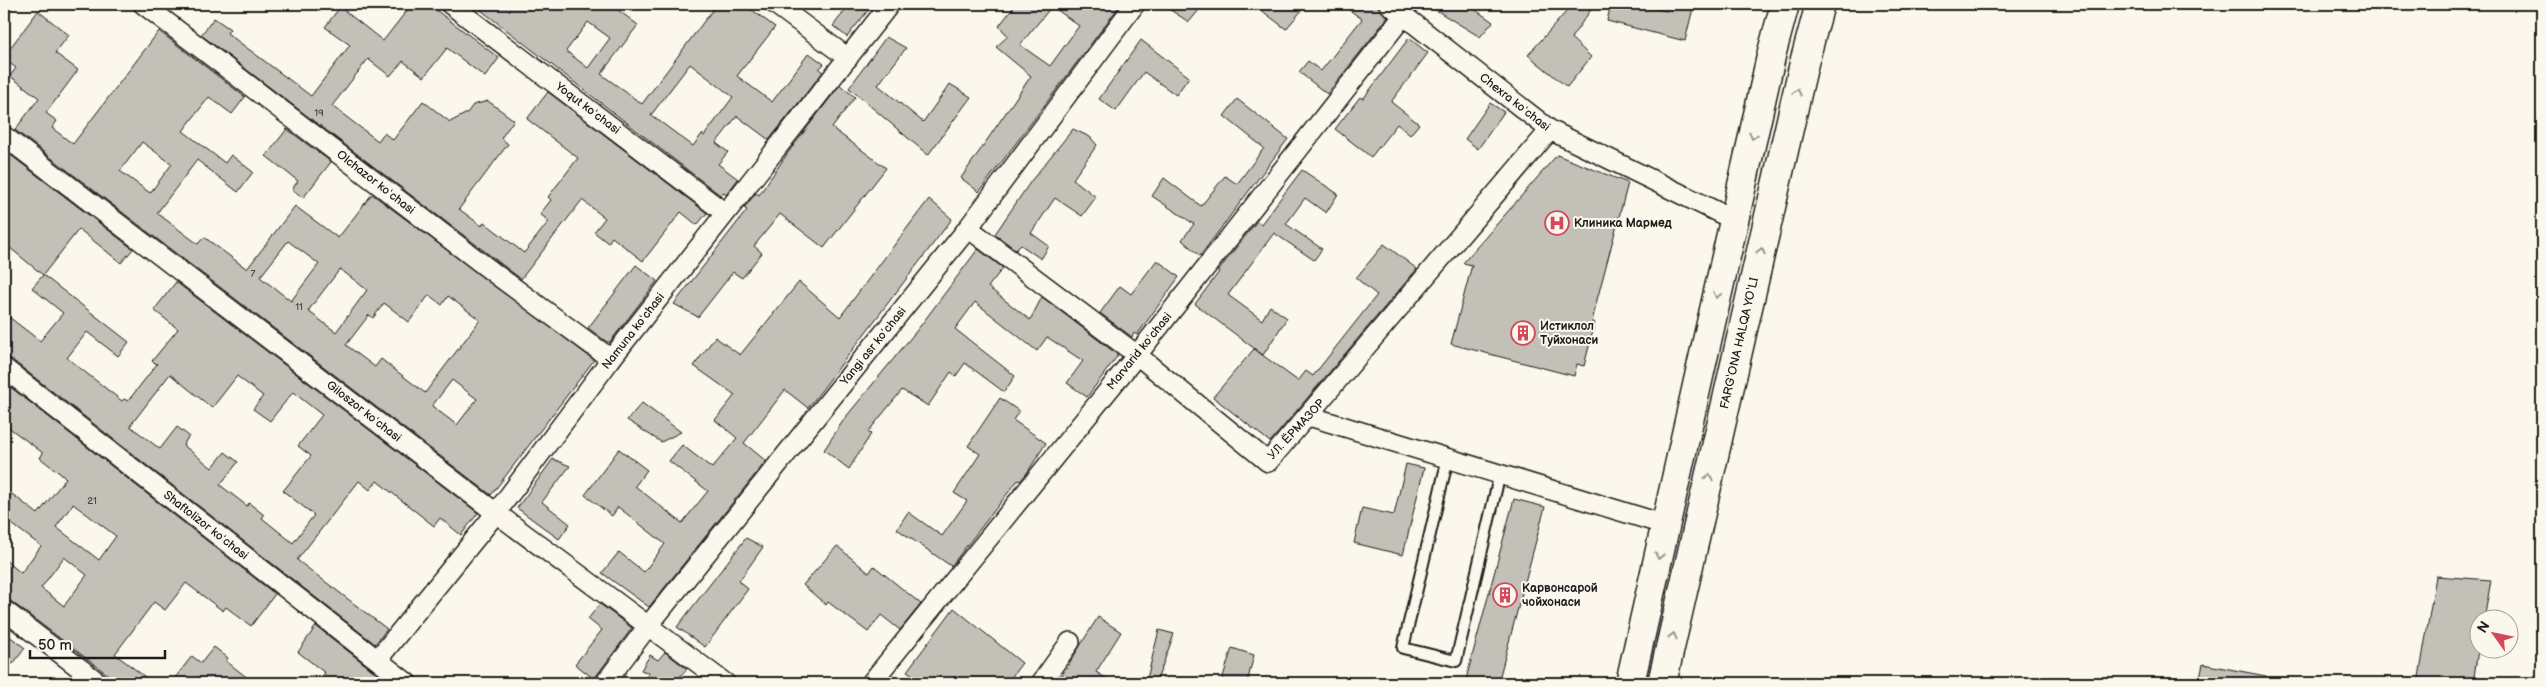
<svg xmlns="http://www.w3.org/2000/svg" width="2546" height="687" font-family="'Balsamiq Sans',sans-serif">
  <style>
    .building { fill: #c3c0b8; stroke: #1c1c1c; fill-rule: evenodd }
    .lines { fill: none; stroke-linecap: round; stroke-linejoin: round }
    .lane-casing { stroke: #1c1c1c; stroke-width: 14 }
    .street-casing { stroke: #1c1c1c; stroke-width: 22 }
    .highway-casing { stroke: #1c1c1c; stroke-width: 31 }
    .lane { stroke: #fbf7ec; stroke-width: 10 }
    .street { stroke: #fbf7ec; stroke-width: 19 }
    .highway { stroke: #fbf7ec; stroke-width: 28 }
    .oneway { stroke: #97948e }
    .labels { text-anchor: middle; stroke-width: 4; stroke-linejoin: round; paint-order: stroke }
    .number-label { font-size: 10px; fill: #464543 }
    .street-label { font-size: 12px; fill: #1c1c1c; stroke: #fbf7ec }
    .poi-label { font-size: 12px; font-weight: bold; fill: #1c1c1c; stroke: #fbf7ec; text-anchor: start }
  </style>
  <rect width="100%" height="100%" fill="#fbf7ec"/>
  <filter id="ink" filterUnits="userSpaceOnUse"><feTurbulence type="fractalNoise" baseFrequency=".02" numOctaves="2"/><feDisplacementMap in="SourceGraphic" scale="10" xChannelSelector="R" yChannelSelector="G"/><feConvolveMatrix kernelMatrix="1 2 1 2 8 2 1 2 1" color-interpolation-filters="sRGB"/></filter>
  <g filter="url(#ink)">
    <!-- building -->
    <g class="building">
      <polygon points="412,4 428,4 499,58 485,77 447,48 424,77 403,61 390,76 368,59 332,106 378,141 384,133 393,140 423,101 450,122 467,113 473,105 488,101 514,120 501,138 508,144 459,209 482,226 484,222 524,253 549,221 540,214 551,200 548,197 578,158 527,119 548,92 707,213 697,225 681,212 643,261 612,237 608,243 594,232 605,218 582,200 521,279 201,35 214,18 230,29 227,33 311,96 350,45 325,27 340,7 383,41"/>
      <path d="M 473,4 L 610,4 L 638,25 L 601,74 L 642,104 L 717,4 L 744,4 L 775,27 L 737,76 L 772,102 L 809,53 L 824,64 L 819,69 L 823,72 L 769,140 L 737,116 L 716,143 L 728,152 L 718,164 L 738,179 L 726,195 L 723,192 L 720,195 ZM 588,22 L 610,38 L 588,68 L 566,51 ZM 690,64 L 733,97 L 704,136 L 702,134 L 693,146 L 651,115 Z"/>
      <polygon points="850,4 873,4 847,37 833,26"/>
      <path d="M 1016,4 L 1121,4 L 979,192 L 961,178 L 1031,76 L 996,47 L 1008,36 L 999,26 ZM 1052,6 L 1079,26 L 1050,66 L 1020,45 Z"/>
      <polygon points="1161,4 1204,4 1189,22"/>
      <polygon points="1253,4 1292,4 1302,10 1286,29"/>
      <polygon points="1341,4 1375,4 1388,17 1327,94 1299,72 1308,61 1321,71 1362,19"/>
      <polygon points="1426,4 1467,4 1493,22 1480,37"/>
      <polygon points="1573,4 1595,4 1571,38 1591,57 1567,87 1528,55"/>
      <polygon points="1611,4 1636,4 1667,11 1669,4 1694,4 1685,41 1607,21"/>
      <path d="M 38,11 L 69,35 L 55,53 L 78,70 L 46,113 L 57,121 L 52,128 L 73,144 L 159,31 L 245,97 L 232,114 L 209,97 L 183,131 L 225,163 L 231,155 L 253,172 L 238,192 L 197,160 L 157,213 L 198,244 L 204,237 L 247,269 L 295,206 L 338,238 L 372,194 L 594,360 L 491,495 L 15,130 L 39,98 L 10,76 L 16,68 L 4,59 L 4,56 ZM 142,142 L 172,164 L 150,193 L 120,171 ZM 288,241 L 319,264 L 291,301 L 260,277 ZM 340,269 L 367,290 L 336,332 L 308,311 ZM 429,295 L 442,305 L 448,296 L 480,320 L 425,393 L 381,359 L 375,367 L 346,345 L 369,315 L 373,318 L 384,303 L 409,322 ZM 452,380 L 477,399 L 457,425 L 432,406 Z"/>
      <polygon points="886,37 906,48 878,85 923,122 950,84 971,97 928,155 849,88"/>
      <polygon points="1409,38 1428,53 1391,102 1419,124 1410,135 1397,124 1371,157 1335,129 1360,97 1363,99"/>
      <polygon points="1141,40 1189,77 1176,95 1144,72 1116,111 1099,99"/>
      <polygon points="840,85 855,97 832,128 886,168 824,248 780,214 754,246 762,253 742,278 733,272 698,317 674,304 747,210 744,208 756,193 759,195 787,154"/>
      <polygon points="1237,99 1288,139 1200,256 1182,240 1194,224 1152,196 1164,178 1201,206 1225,176 1237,184 1264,148 1224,116"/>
      <polygon points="1490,103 1504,112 1478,149 1465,139"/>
      <polygon points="287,129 331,162 303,198 292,189 298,181 266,156"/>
      <polygon points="1073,129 1090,137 1097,145 1073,179 1096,197 1082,216 1055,198 1031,233 1049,246 1041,259 1021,245 1016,250 995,234 1031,181"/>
      <polygon points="4,150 133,249 121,263 79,229 43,275 4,243"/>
      <polygon points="1557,155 1628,183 1597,300 1592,322 1595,323 1584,366 1577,364 1574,376 1451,344 1472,265 1463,263"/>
      <polygon points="1302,170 1338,194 1326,213 1305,198 1286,224 1322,249 1314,260 1274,233 1228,295 1262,320 1270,306 1287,318 1263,355 1195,304 1219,272 1218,271 1257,221 1261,224"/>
      <polygon points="929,199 952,219 808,408 785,390 744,443 766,461 649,607 602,573 619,552 644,572 665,544 618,507 612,516 585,495 619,449 647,470 635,486 682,523 708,491 669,461 682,445 712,468 737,438 715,420 735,395 694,366 715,337 740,355 799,282 840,317"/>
      <polygon points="1384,244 1417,269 1270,442 1213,397 1254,349 1298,381 1306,371 1313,376 1377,295 1356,278"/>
      <polygon points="978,249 1003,268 988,287 1030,320 1042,297 1118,355 1087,397 1067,383 1083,361 1047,337 1037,351 975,302 955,329 1015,376 1004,392 965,363 956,376 951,372 928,406 902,390 868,432 871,434 849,469 824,450 845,418 918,329"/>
      <polygon points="1157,260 1179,277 1137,335 1134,333 1132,337 1100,313 1120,286 1131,294"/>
      <polygon points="636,265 657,281 610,342 607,342 588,328"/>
      <path d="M 43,275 L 129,342 L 118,356 L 87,332 L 67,358 L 122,401 L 124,399 L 128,401 L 157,364 L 152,361 L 178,329 L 154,310 L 176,282 L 478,513 L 461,535 L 440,518 L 434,526 L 377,481 L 370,490 L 359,481 L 297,560 L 387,629 L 375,644 L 11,359 L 4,357 L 4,324 L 9,317 L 40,341 L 63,313 L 32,288 ZM 170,374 L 212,408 L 237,376 L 263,396 L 253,409 L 270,421 L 293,392 L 322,415 L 298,446 L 311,456 L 283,491 L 314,515 L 293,543 L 262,518 L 264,515 L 249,503 L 247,506 L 220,485 L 238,462 L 225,452 L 212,468 L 183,445 L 189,436 L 177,427 L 160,449 L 130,426 Z"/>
      <path d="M 4,382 L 275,594 L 251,626 L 226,607 L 223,611 L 186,583 L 165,610 L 154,602 L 115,654 L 153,683 L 119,683 L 4,596 L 4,559 L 21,573 L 41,546 L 4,518 L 4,505 L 12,494 L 38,514 L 66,478 L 40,458 L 43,453 L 4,424 ZM 73,504 L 116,536 L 99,560 L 56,527 ZM 64,557 L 87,575 L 64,606 L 41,588 Z"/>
      <polygon points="1000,398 1019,411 1013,420 1046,443 1027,473 1020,481 1018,480 951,566 897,529 908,512 942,536 967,501 954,493 980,454 968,446"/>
      <polygon points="642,403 681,432 661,442 627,420"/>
      <polygon points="553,459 570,466 542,502 570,524 559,539 517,508"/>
      <polygon points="1406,464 1424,468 1403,555 1354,543 1362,508 1394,515"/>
      <polygon points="1514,499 1545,507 1498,683 1465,683"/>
      <polygon points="746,538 763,547 739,581 748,589 705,647 677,627"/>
      <polygon points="837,546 869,573 874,566 921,604 900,630 881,615 868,632 828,602 826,605 803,585"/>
      <polygon points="2436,576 2491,580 2484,620 2478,620 2478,650 2473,683 2418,683"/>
      <polygon points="600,604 632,628 594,679 575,664 602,630 588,619"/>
      <polygon points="954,608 1022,663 1007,683 925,683 907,671"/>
      <polygon points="1098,617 1121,632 1096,672 1114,683 1057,683"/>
      <polygon points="316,626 381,677 376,683 318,683 325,673 298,652"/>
      <polygon points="1159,630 1174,634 1156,683 1146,683"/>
      <polygon points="4,632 25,648 13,664 4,657"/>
      <polygon points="214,647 228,658 226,661 254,683 171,683 192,656 201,663"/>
      <polygon points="1232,648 1254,655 1247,683 1221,683"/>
      <polygon points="665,652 687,669 674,683 668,680 665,683 641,683 649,673 641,670 650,655 658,660"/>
      <polygon points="2203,664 2266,676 2266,683 2199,683"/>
    </g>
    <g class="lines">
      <!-- lane casing -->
      <g class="lane-casing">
        <polyline id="lane" points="1448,458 1403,648 1456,661 1500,473"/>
      </g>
      <!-- street casing -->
      <g class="street-casing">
        <g id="street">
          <polyline points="143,4 498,276 611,359"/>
          <polyline points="450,4 725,213"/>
          <polyline points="775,4 848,58"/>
          <polyline points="1389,4 1550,130 1734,220"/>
          <polyline points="4,136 496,513 725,683"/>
          <polyline points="968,228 1137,355 1268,462 1550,130"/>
          <polyline points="4,368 407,683"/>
          <polyline points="1309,416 1666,525"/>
          <polyline points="4,610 99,683"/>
          <polyline points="378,659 496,513 611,359 890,4"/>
          <polyline points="605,683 648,626 968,228 1135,4"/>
          <polyline points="871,683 1137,355 1404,15"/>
          <polyline points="1041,683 1070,642"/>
        </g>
      </g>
      <!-- highway casing -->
      <g class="highway-casing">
        <g id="highway">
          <polyline points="1630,683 1772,52 1785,4"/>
          <polyline points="1662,683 1804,63 1820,4"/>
        </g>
      </g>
      <!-- lane -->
      <use href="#lane" class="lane"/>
      <!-- street -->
      <use href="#street" class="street"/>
      <!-- highway -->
      <use href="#highway" class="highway"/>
    </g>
    <!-- one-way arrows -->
    <defs><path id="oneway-chevron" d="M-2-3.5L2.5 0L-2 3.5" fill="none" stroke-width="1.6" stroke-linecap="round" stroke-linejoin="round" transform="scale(1.25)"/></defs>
    <g class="oneway">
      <use href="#oneway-chevron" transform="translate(1797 92) rotate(-77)"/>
      <use href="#oneway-chevron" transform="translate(1753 136) rotate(103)"/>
      <use href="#oneway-chevron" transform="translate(1761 251) rotate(-77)"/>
      <use href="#oneway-chevron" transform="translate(1717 295) rotate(103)"/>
      <use href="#oneway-chevron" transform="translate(1709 477) rotate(-77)"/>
      <use href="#oneway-chevron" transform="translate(1659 556) rotate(103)"/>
      <use href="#oneway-chevron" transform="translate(1673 636) rotate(-77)"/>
    </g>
  </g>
  <!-- icons -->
  <defs>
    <g id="hospital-ring" transform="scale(1.25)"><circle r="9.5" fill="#fbf7ec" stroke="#d1495b" stroke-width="1.5"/><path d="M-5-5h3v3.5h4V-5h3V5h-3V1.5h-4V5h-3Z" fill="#d1495b"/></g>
    <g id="building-ring" transform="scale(1.25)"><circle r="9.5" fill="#fbf7ec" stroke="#d1495b" stroke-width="1.5"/><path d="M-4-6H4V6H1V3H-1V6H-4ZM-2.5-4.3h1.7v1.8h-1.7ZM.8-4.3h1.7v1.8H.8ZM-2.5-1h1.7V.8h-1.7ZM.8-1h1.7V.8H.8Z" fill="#d1495b"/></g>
  </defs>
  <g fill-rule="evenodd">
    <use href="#hospital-ring" x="1557" y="223"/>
    <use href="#building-ring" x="1523" y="333"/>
    <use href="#building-ring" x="1505" y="595"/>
  </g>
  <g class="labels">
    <!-- number labels -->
    <g class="number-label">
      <text x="319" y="116">19</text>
      <text x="253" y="277">7</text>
      <text x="299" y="310">11</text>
      <text x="92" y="504">21</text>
    </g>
    <!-- street labels -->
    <g class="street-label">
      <text transform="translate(1515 102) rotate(38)" y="4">Chexra koʻchasi</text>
      <text transform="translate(588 108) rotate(37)" y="4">Yoqut koʻchasi</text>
      <text transform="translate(376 182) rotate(38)" y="4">Olchazor koʻchasi</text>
      <text transform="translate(633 331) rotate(-52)" y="4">Namuna koʻchasi</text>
      <text transform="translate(1739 343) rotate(-77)" y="4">FARG‘ONA HALQA YO‘LI</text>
      <text transform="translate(873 346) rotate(-51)" y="4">Yangi asr koʻchasi</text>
      <text transform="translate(1139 351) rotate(-51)" y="4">Marvarid koʻchasi</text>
      <text transform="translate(364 411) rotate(38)" y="4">Giloszor koʻchasi</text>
      <text transform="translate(1296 429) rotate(-47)" y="4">УЛ. ЁРМАЗОР</text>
      <text transform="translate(206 525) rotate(38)" y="4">Shaftolizor koʻchasi</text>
    </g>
    <!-- poi labels -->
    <g class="poi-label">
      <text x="1574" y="227">Клиника Мармед</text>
      <text x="1540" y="330">Истиклол<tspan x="1540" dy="14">Туйхонаси</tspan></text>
      <text x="1522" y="592">Карвонсарой<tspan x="1522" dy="14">чойхонаси</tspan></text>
    </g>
  </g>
  <!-- margin -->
  <rect width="2546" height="687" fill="none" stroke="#fbf7ec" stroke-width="20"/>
  <rect x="10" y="10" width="2526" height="667" fill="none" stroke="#1c1c1c" stroke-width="2" filter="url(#ink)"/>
  <!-- north arrow -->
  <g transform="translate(2494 634) rotate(303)"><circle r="24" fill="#fbf7ec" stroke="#a29f99"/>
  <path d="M0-4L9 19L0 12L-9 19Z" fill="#d1495b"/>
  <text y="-8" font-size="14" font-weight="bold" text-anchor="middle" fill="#1c1c1c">N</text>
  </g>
  <!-- scale -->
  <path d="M30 650v8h135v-8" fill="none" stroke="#1c1c1c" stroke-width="2.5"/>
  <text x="38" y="650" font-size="15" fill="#1c1c1c" stroke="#fbf7ec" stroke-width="4" paint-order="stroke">50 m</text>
</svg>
